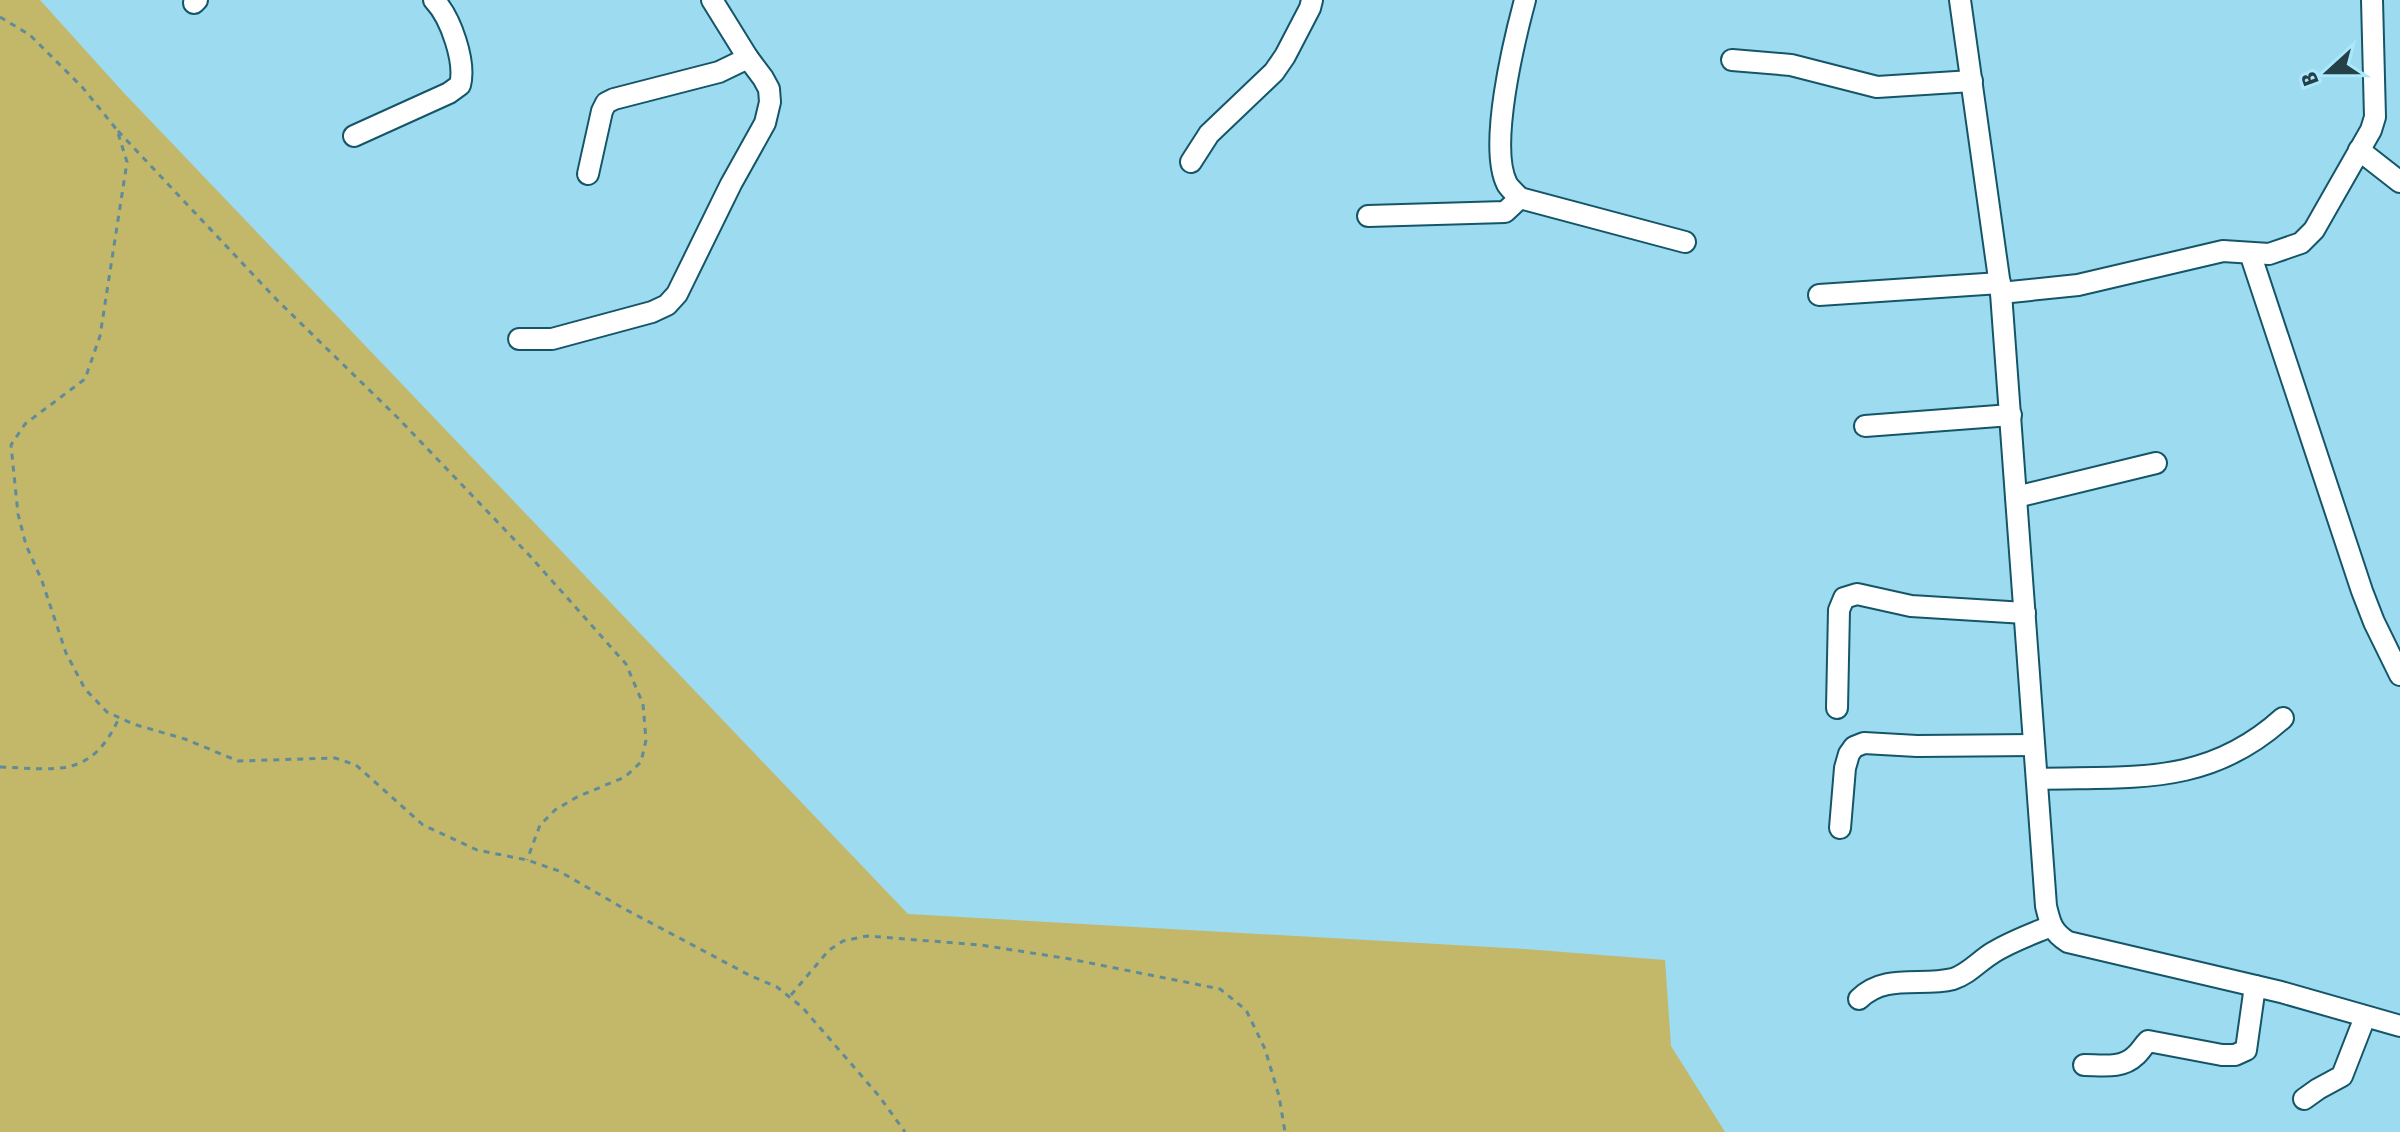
<svg xmlns="http://www.w3.org/2000/svg" width="2400" height="1132" font-family="'Fira Sans Condensed',sans-serif">
  <style>
    .green { fill: #c3b76a }
    .lines { fill: none; stroke-linecap: round; stroke-linejoin: round }
    .minor-casing { stroke: #145568; stroke-width: 24 }
    .path { stroke: #608b99; stroke-width: 3; stroke-dasharray: 6 6; stroke-linecap: butt }
    .minor { stroke: #fff; stroke-width: 20 }
  </style>
  <rect width="100%" height="100%" fill="#9ddbf0"/>
  <!-- green -->
  <polygon class="green" points="0,0 40,0 123,92 908,914 1525,949 1665,960 1671,1046 1725,1132 0,1132"/>
  <g class="lines">
    <!-- minor casing -->
    <g class="minor-casing">
      <g id="minor">
        <path d="M 1525,0 C 1514,41 1488,147 1507,184 C 1510,189 1516,194 1520,198 L 1685,242"/>
        <path d="M 1960,0 L 2001,293 L 2046,906 C 2050,923 2052,932 2068,942 L 2281,992 L 2400,1026"/>
        <polyline points="194,3 197,0"/>
        <polyline points="1732,60 1791,65 1877,87 1972,81"/>
        <path d="M 354,136 L 449,93 L 460,85 C 466,62 451,18 434,0"/>
        <polyline points="2359,150 2400,182"/>
        <polyline points="1191,162 1209,134 1274,72 1285,56 1310,8 1312,0"/>
        <polyline points="588,174 602,111 606,103 614,99 719,72 748,58"/>
        <polyline points="1368,216 1505,212 1520,198"/>
        <polyline points="2250,253 2362,591 2374,622 2400,675"/>
        <polyline points="2001,293 2078,285 2223,251 2269,254 2301,243 2314,230 2371,130 2375,117 2372,0"/>
        <polyline points="1819,295 2000,283"/>
        <polyline points="519,339 552,339 652,312 667,305 677,294 731,184 765,123 770,102 769,89 763,78 748,58 712,0"/>
        <polyline points="1865,426 2011,415"/>
        <polyline points="2016,497 2156,463"/>
        <polyline points="1837,708 1839,610 1844,598 1857,594 1911,606 2025,613"/>
        <path d="M 2037,779 C 2132,776 2207,787 2283,718"/>
        <polyline points="1840,828 1845,768 1849,754 1854,747 1864,743 1917,746 2034,745"/>
        <path d="M 1859,999 C 1885,973 1921,987 1953,979 C 1969,974 1980,960 1994,952 C 2012,941 2032,934 2051,926"/>
        <path d="M 2084,1065 C 2101,1065 2122,1069 2135,1056 C 2140,1052 2143,1046 2148,1041 L 2222,1055 L 2235,1055 L 2246,1050 L 2255,986"/>
        <polyline points="2304,1099 2318,1089 2342,1076 2365,1017"/>
      </g>
    </g>
    <!-- path -->
    <g class="path">
      <polyline points="0,17 30,35 83,88 117,130 127,162 100,336 85,379 25,424 11,445 18,514 26,545 42,581 66,653 85,689 107,712 133,724 185,739 238,761 335,758 356,765 423,825 477,850 527,860 559,871 621,907 749,975 777,987 802,1007 879,1096 905,1132"/>
      <polyline points="118,131 277,300 398,418 530,556 626,664 643,704 646,740 641,762 625,777 577,797 555,810 540,825 527,860"/>
      <path d="M 0,767 C 58,769 91,779 119,718"/>
      <polyline points="791,995 829,950 843,941 867,936 981,945 1070,959 1220,989 1246,1010 1265,1049 1279,1096 1285,1132"/>
    </g>
    <!-- minor -->
    <use href="#minor" class="minor"/>
  </g>
  <!-- north arrow -->
  <g transform="translate(2328 72) rotate(249)" stroke="#aae8fe" stroke-width="6" paint-order="stroke">
  <path d="M0-6L14 30L0 20L-14 30Z" fill="#264048"/>
  <text y="-12" font-size="22" font-weight="bold" text-anchor="middle" fill="#264048">B</text>
  </g>
</svg>
